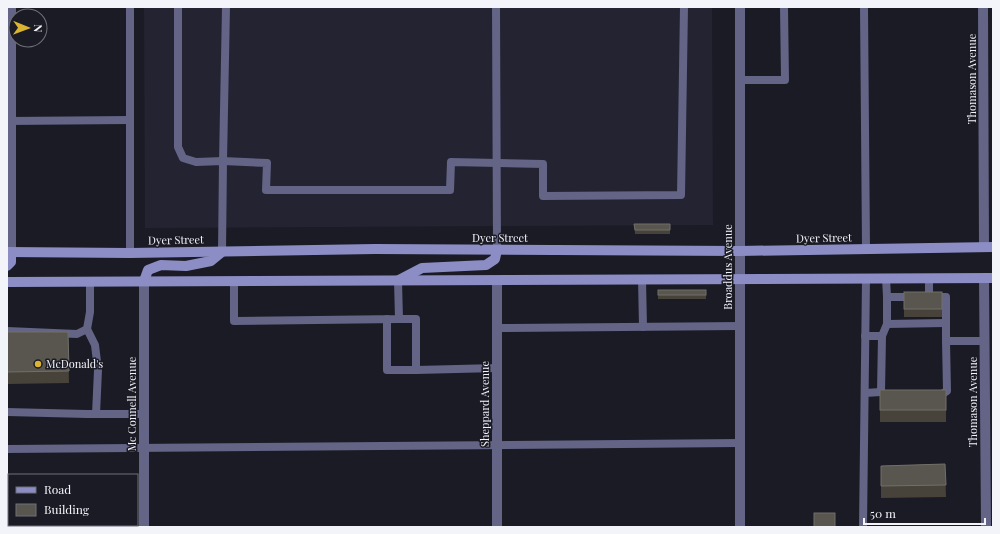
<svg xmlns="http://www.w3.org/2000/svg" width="1000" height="534" font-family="'Playfair Display',serif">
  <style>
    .built { fill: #232332 }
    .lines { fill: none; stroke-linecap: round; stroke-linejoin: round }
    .lane { stroke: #636486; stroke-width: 8 }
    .street { stroke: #636486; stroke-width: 10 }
    .secondary { stroke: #8c8dc4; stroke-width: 10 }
    .wall { fill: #47433a }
    .building { fill: #59564f; stroke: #726f6a }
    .poi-dot { fill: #dab333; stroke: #1a1b24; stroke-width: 1.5 }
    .labels { text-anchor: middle; stroke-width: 3; stroke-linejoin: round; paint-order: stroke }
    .street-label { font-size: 11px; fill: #f3f3fa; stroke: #1a1b24 }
    .poi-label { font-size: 11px; fill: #f3f3fa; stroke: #1a1b24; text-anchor: start }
  </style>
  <rect width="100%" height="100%" fill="#1a1b24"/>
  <!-- built -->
  <polygon class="built" points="144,7 712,7 713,225 145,228"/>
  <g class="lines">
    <!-- lane -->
    <g class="lane">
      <polyline points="178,7 178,147 183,158 196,162 223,161 222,252"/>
      <polyline points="226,7 223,161 267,163 266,190 450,190 451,162 543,164 543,196 681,195 684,7"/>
      <polyline points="496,7 497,250"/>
      <polyline points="864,7 866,249"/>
      <polyline points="740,80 785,80 784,7"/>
      <polyline points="7,121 130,120"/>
      <polyline points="130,253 130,7"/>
      <polyline points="886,278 887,297 915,297"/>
      <polyline points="929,278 929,297"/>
      <polyline points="642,279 643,327"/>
      <polyline points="234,281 234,321 399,319 398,281"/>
      <polyline points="887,297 887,324 945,323"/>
      <polyline points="932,297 946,297 946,341 985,341"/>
      <polyline points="387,319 387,370 416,370"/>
      <polyline points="399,319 416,319 416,370 497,368"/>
      <polyline points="497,328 740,326"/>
      <polyline points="87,329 95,345 98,370 96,414"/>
      <polyline points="7,331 77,334 87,329 90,312 90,281"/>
      <polyline points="865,336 882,336 887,324"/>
      <polyline points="865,393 881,392 882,336"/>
      <polyline points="937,394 942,394 947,391 946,341"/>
      <polyline points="7,412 87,414 145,414"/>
      <polyline points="7,449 740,443"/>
      <polyline points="863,527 866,278"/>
    </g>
    <!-- street -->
    <g class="street">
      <polyline points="740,7 740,527"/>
      <polyline points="983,7 984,247"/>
      <polyline points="11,252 11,7"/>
      <polyline points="984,278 986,527"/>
      <polyline points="144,281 144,527"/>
      <polyline points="497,281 497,527"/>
    </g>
    <!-- secondary -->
    <g class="secondary">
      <polyline points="7,252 130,253 375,249 740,251 993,247"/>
      <polyline points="7,266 11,262 11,252"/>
      <polyline points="399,280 422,268 486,265 495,259 497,250"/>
      <polyline points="144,281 148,270 161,265 186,266 211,261 222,252"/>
      <polyline points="7,282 993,278"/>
    </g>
  </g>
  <!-- wall -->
  <g class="wall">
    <polygon points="634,224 670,224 670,234 635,234"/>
    <rect x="658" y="290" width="48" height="9"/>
    <rect x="904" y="292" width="38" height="25"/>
    <polygon points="7,332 68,332 69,383 7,384"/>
    <rect x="880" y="390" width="66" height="32"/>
    <polygon points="945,464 946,497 881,498 881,466"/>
  </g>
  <!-- building -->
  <g class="building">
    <polygon points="634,224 670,224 670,230 635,230"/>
    <rect x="658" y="290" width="48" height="5"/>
    <rect x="904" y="292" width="38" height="17"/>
    <polygon points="7,332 68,332 69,371 7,372"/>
    <rect x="880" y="390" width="66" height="20"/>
    <polygon points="945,464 946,485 881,486 881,466"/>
    <rect x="814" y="513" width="21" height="14"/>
  </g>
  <!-- markers -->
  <circle class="poi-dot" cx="38" cy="364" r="4"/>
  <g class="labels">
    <!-- street labels -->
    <g class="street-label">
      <text transform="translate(972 79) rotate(-90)" y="4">Thomason Avenue</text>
      <text x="500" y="242">Dyer Street</text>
      <text transform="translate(824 238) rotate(-1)" y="4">Dyer Street</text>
      <text transform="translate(176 240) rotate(-1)" y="4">Dyer Street</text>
      <text transform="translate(728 267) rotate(-90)" y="4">Broaddus Avenue</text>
      <text transform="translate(973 402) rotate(-90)" y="4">Thomason Avenue</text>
      <text transform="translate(132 404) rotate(-90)" y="4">Mc Connell Avenue</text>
      <text transform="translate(485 404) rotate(-90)" y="4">Sheppard Avenue</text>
    </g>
    <!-- poi labels -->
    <g class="poi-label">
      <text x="46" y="368">McDonald's</text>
    </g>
  </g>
  <!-- border -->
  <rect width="1000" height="534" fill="none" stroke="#f3f3fa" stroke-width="16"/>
  <!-- legend -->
  <rect x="8" y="474" width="130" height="52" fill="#1a1b24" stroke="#71717a"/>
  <rect x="16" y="487" width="20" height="6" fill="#8c8dc4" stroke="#71717a"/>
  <text x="44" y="494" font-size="12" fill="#f3f3fa">Road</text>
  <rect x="16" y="504" width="20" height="12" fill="#59564f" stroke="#71717a"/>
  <text x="44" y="514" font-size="12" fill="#f3f3fa">Building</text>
  <!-- north arrow -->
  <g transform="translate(28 28) rotate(91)"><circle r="19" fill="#1a1b24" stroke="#71717a"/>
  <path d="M0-3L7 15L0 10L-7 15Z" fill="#dab333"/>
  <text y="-6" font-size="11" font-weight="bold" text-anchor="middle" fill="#f3f3fa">N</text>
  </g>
  <!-- scale -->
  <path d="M864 518v6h121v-6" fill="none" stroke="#f3f3fa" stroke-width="2"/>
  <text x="870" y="518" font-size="12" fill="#f3f3fa" stroke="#1a1b24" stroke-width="3" paint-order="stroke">50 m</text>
</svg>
